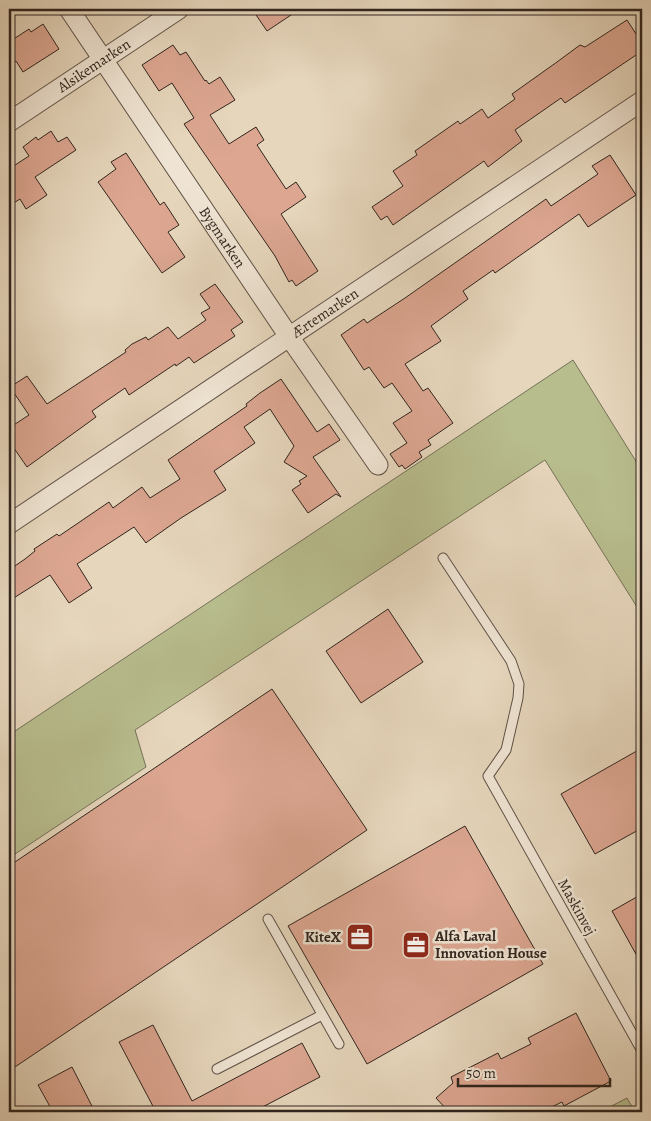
<svg xmlns="http://www.w3.org/2000/svg" width="651" height="1121" font-family="Alegreya,serif">
  <style>
    .green { fill: #b8bd8e; stroke: #747156 }
    .building { fill: #dca691; stroke: #30251e }
    .lines { fill: none; stroke-linecap: round; stroke-linejoin: round }
    .lane-casing { stroke: #5e5146; stroke-width: 11 }
    .street-casing { stroke: #5e5146; stroke-width: 21 }
    .lane { stroke: #efe4d3; stroke-width: 9 }
    .street { stroke: #efe4d3; stroke-width: 19 }
    .labels { text-anchor: middle; stroke-width: 5; stroke-linejoin: round; paint-order: stroke }
    .street-label { font-size: 15px; fill: #30251e; stroke: #efe4d3 }
    .poi-label { font-size: 15px; font-weight: bold; fill: #30251e; stroke: #efe4d3; text-anchor: start }
  </style>
  <rect width="100%" height="100%" fill="#e6d6bc"/>
  <filter id="stains"><feTurbulence type="fractalNoise" baseFrequency=".004" numOctaves="4"/><feColorMatrix values="0 0 0 0 .2 0 0 0 0 .09 0 0 0 0 .02 0 0 0 .5 -.17"/></filter>
  <radialGradient id="worn" r=".72"><stop offset=".6" stop-color="#630" stop-opacity="0"/><stop offset="1" stop-color="#630" stop-opacity=".3"/></radialGradient>
  <!-- green -->
  <g class="green">
    <polygon points="573,360 642,471 642,615 545,460 135,730 146,767 9,858 9,735"/>
    <polygon points="627,1098 635,1112 600,1112"/>
  </g>
  <!-- building -->
  <g class="building">
    <polygon points="252,9 300,9 267,31"/>
    <polygon points="627,20 642,43 642,51 565,103 561,98 515,130 522,141 488,167 484,161 393,225 387,216 381,220 372,207 403,186 393,171 417,155 415,151 458,121 460,124 482,109 488,118 515,99 512,94 557,62 580,45 585,47"/>
    <polygon points="43,24 59,49 23,72 16,61 9,66 9,42 29,29 31,32"/>
    <polygon points="173,45 180,55 186,52 205,81 206,80 209,84 220,77 235,100 210,115 229,144 256,127 264,140 257,145 286,189 296,182 306,197 281,214 318,271 296,286 292,280 289,282 275,256 184,124 194,118 172,83 159,91 142,65"/>
    <polygon points="51,131 58,142 67,137 76,150 35,177 47,195 26,209 20,199 9,206 9,169 29,156 23,147 36,137 38,140"/>
    <polygon points="126,153 160,205 164,202 179,225 168,232 185,257 162,273 98,182 116,169 111,162"/>
    <polygon points="610,155 636,195 588,227 579,214 495,273 493,270 463,291 468,299 431,326 441,341 405,364 423,391 428,388 453,423 428,440 431,445 419,452 422,457 405,469 402,465 399,467 390,454 407,443 393,423 412,411 392,383 384,388 369,367 364,370 341,335 364,319 367,323 405,298 546,199 551,206 598,174 592,166"/>
    <polygon points="215,284 243,322 231,330 235,336 194,363 189,357 176,366 175,364 129,395 125,388 92,411 96,417 27,467 9,441 9,428 29,415 10,387 27,376 47,404 126,352 125,350 132,344 146,337 148,340 168,327 178,339 206,320 201,313 210,308 200,294"/>
    <polygon points="281,379 317,432 329,424 340,440 313,457 341,497 336,494 308,513 292,490 301,484 299,481 307,476 284,462 294,446 270,409 244,427 255,443 214,471 226,490 181,518 147,542 146,543 134,527 77,564 92,588 69,603 50,575 9,601 9,570 25,559 35,551 34,549 57,534 59,536 109,502 113,508 142,487 150,498 180,479 168,460 247,406 246,404 260,393"/>
    <polygon points="388,609 423,662 361,703 326,651"/>
    <polygon points="272,689 367,830 9,1071 9,866"/>
    <polygon points="642,748 642,828 595,854 561,794"/>
    <polygon points="465,826 543,964 367,1064 288,926"/>
    <polygon points="642,894 642,965 612,911"/>
    <polygon points="576,1013 611,1081 564,1106 562,1102 541,1112 449,1112 436,1098 453,1083 451,1077 498,1053 501,1059 531,1044 528,1038"/>
    <polygon points="153,1025 192,1101 302,1043 320,1077 253,1112 156,1112 119,1042"/>
    <polygon points="72,1067 95,1112 53,1112 38,1085"/>
  </g>
  <g class="lines">
    <!-- lane casing -->
    <g class="lane-casing">
      <g id="lane">
        <polyline points="443,558 511,661 519,684 518,698 506,750 488,776 642,1051"/>
        <polyline points="268,919 339,1044"/>
        <polyline points="217,1069 322,1015"/>
      </g>
    </g>
    <!-- street casing -->
    <g class="street-casing">
      <g id="street">
        <path id="s1" d="M 69,9 L 290,338 L 378,465"/>
        <path id="s2" d="M 9,122 L 179,9"/>
        <path id="s3" d="M 9,524 L 642,101"/>
      </g>
    </g>
    <!-- lane -->
    <use href="#lane" class="lane"/>
    <!-- street -->
    <use href="#street" class="street"/>
  </g>
  <!-- icons -->
  <defs>
    <g id="office-square" transform="scale(1.4375)"><rect x="-9" y="-9" width="18" height="18" rx="4" fill="#8f2418" stroke="#efe4d3"/><path d="M-6-3h4V-5.5h4V-3h4V5H-6ZM-1-4.5V-3h2v-1.5ZM-6 0V1H6V0Z" fill="#fff"/></g>
  </defs>
  <g fill-rule="evenodd">
    <use href="#office-square" x="360" y="937"/>
    <use href="#office-square" x="416" y="945"/>
  </g>
  <g class="labels">
    <!-- street labels -->
    <g class="street-label">
      <text dy="5" stroke="none"><textPath href="#s2" startOffset="102">Alsikemarken</textPath></text>
      <text dy="5" stroke="none"><textPath href="#s1" startOffset="275">Bygmarken</textPath></text>
      <text dy="5" stroke="none"><textPath href="#s3" startOffset="380">Ærtemarken</textPath></text>
      <text transform="translate(577 907) rotate(61)" y="5">Maskinvej</text>
    </g>
    <!-- poi labels -->
    <g class="poi-label">
      <text x="435" y="941">Alfa Laval<tspan x="435" dy="17">Innovation House</tspan></text>
      <text x="341" y="942" text-anchor="end">KiteX</text>
    </g>
  </g>
  <!-- margin -->
  <rect width="651" height="1121" fill="none" stroke="#e6d6bc" stroke-width="30"/>
  <rect x="10" y="10" width="631" height="1101" fill="none" stroke="#30251e" stroke-width="2.5"/>
  <rect x="15" y="15" width="621" height="1091" fill="none" stroke="#30251e"/>
  <!-- scale -->
  <path d="M458 1078v8h152v-8" fill="none" stroke="#30251e" stroke-width="2.5"/>
  <text x="466" y="1078" font-size="15" fill="#30251e" stroke="#efe4d3" stroke-width="4" paint-order="stroke">50 m</text>
  <rect width="100%" height="100%" filter="url(#stains)"/>
  <rect width="100%" height="100%" fill="url(#worn)"/>
</svg>
